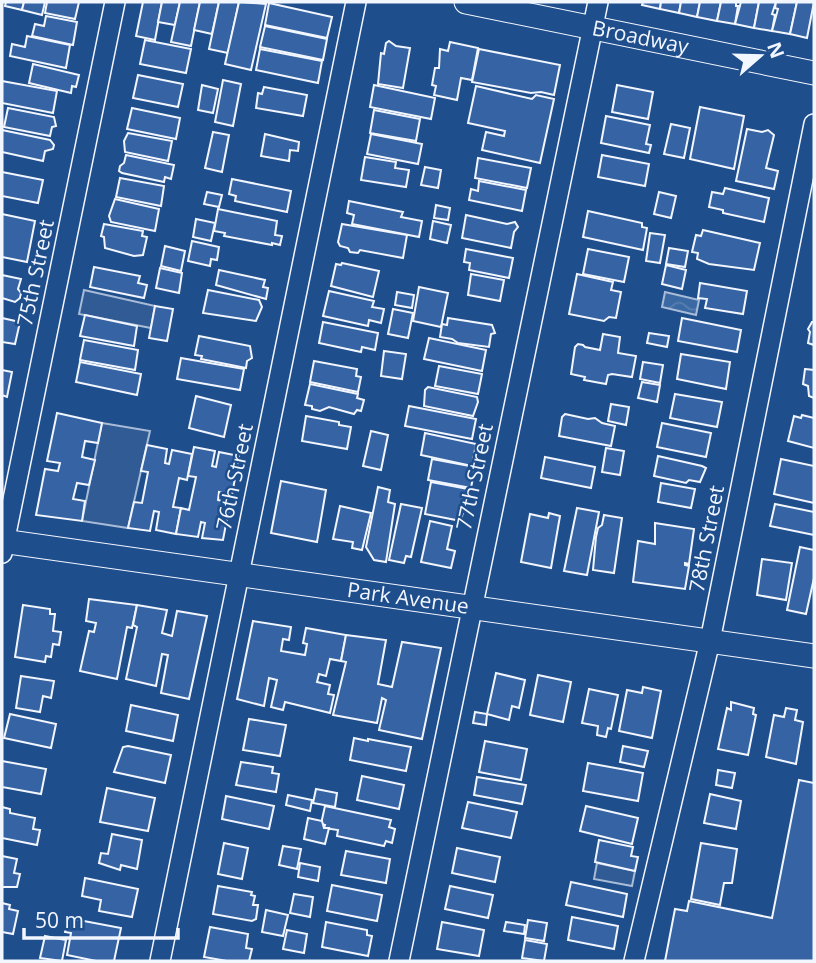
<svg xmlns="http://www.w3.org/2000/svg" width="816" height="963" font-family="'Open Sans',sans-serif">
  <style>
    .parking { fill: #305b95; stroke: #a8bbd7; stroke-width: 2 }
    .water { fill: url(#water-waves); stroke: #a8bbd7; stroke-width: 2 }
    .building { fill: #3563a3; stroke: #f2f6ff; stroke-width: 2 }
    .lines { fill: none; stroke-linecap: round; stroke-linejoin: round }
    .minor-casing { stroke: #f2f6ff; stroke-width: 22 }
    .tertiary-casing { stroke: #f2f6ff; stroke-width: 25 }
    .minor { stroke: #1f4e8c; stroke-width: 19 }
    .tertiary { stroke: #1f4e8c; stroke-width: 23 }
    .labels { text-anchor: middle; stroke-width: 5; stroke-linejoin: round; paint-order: stroke }
    .street-label { font-size: 21px; fill: #f2f6ff; stroke: #1f4e8c }
  </style>
  <defs>
    <pattern id="water-waves" width="16" height="10" patternUnits="userSpaceOnUse" patternTransform="scale(1.75)"><rect width="16" height="10" fill="#3b69a3"/><path d="M0 5q4-4 8 0t8 0" fill="none" stroke="#587fb1"/></pattern>
  </defs>
  <rect width="100%" height="100%" fill="#1f4e8c"/>
  <!-- parking -->
  <g class="parking">
    <polygon points="84,290 155,306 151,328 79,314"/>
    <polygon points="102,423 150,431 128,528 82,521"/>
    <polygon points="597,863 635,871 632,886 594,879"/>
  </g>
  <!-- water -->
  <polygon class="water" points="665,292 699,300 696,315 662,307"/>
  <!-- building -->
  <g class="building">
    <polygon points="6,2 24,2 22,10 5,6"/>
    <polygon points="24,2 45,2 42,15 22,10"/>
    <polygon points="47,2 79,2 75,19 45,13"/>
    <polygon points="143,2 162,2 155,40 136,36"/>
    <polygon points="162,2 180,2 175,25 158,22"/>
    <polygon points="180,2 200,2 191,46 171,42"/>
    <polygon points="200,2 219,2 212,34 194,30"/>
    <polygon points="219,2 239,2 228,53 209,49"/>
    <polygon points="239,2 266,4 251,70 225,64"/>
    <polygon points="643,2 661,2 660,9 642,5"/>
    <polygon points="661,2 681,2 679,13 660,9"/>
    <polygon points="681,2 700,2 697,17 679,13"/>
    <polygon points="700,2 721,2 717,21 697,17"/>
    <polygon points="721,2 736,2 736,6 738,6 735,24 717,21"/>
    <polygon points="741,2 759,2 754,28 735,24"/>
    <polygon points="759,2 776,2 772,14 775,15 772,31 754,28"/>
    <polygon points="776,2 797,2 790,34 772,31 778,9 775,8"/>
    <polygon points="797,2 814,2 807,38 790,34"/>
    <polygon points="269,3 332,17 327,38 265,25"/>
    <polygon points="46,16 77,22 73,45 32,36 35,24 44,26"/>
    <polygon points="265,26 327,39 323,60 260,47"/>
    <polygon points="27,36 70,45 66,68 10,56 12,44 25,47"/>
    <polygon points="145,40 191,49 186,73 140,64"/>
    <polygon points="389,41 396,46 410,48 403,88 378,84 381,53 384,54 386,43"/>
    <polygon points="450,42 478,48 472,80 461,78 457,100 434,95 436,86 432,85 435,68 439,68 440,49 448,51"/>
    <polygon points="260,49 322,61 318,83 256,70"/>
    <polygon points="479,49 560,65 554,95 541,92 531,93 472,82"/>
    <polygon points="33,64 79,75 76,87 72,86 71,93 29,83"/>
    <polygon points="138,75 183,84 178,107 133,98"/>
    <polygon points="223,80 241,84 233,126 215,122"/>
    <polygon points="2,81 57,91 53,113 2,103"/>
    <polygon points="202,85 218,89 213,113 198,110"/>
    <polygon points="374,85 435,98 431,119 370,107"/>
    <polygon points="617,85 653,92 648,119 612,112"/>
    <polygon points="476,86 532,99 536,95 554,99 540,163 482,150 486,132 504,136 505,131 468,123"/>
    <polygon points="264,87 307,95 303,116 256,108 258,93 262,94"/>
    <polygon points="700,107 744,116 734,169 690,159"/>
    <polygon points="8,108 54,117 56,126 52,127 50,136 4,127"/>
    <polygon points="132,108 180,118 176,139 127,129"/>
    <polygon points="374,110 420,119 416,141 370,133"/>
    <polygon points="606,116 650,125 646,144 651,145 649,153 601,143"/>
    <polygon points="671,124 690,128 684,158 664,154"/>
    <polygon points="747,129 762,132 768,130 774,135 766,168 778,171 774,189 736,181"/>
    <polygon points="2,130 50,140 54,145 53,149 45,151 43,161 2,152"/>
    <polygon points="213,132 229,135 222,172 205,168"/>
    <polygon points="128,133 172,141 168,161 125,152 124,141"/>
    <polygon points="265,134 299,142 298,151 290,150 289,161 261,156"/>
    <polygon points="371,134 422,144 418,164 367,154"/>
    <polygon points="126,155 174,165 171,179 165,177 164,182 122,173 119,171 120,166 124,163"/>
    <polygon points="602,155 649,164 645,186 598,177"/>
    <polygon points="365,157 396,162 395,168 409,170 406,187 361,180"/>
    <polygon points="478,158 531,168 527,188 475,178"/>
    <polygon points="425,167 441,170 438,188 421,185"/>
    <polygon points="2,172 43,180 38,203 2,196"/>
    <polygon points="120,178 164,186 161,206 116,197"/>
    <polygon points="232,179 291,191 287,212 235,201 236,196 229,194"/>
    <polygon points="479,181 526,190 522,211 469,200 471,189 478,191"/>
    <polygon points="725,188 769,198 764,222 723,213 723,210 709,207 712,192 723,194"/>
    <polygon points="207,192 222,195 219,207 204,204"/>
    <polygon points="659,192 676,196 671,218 654,214"/>
    <polygon points="115,199 159,209 155,231 111,222 109,216"/>
    <polygon points="349,201 403,212 401,217 422,221 419,237 352,224 354,215 347,213"/>
    <polygon points="436,205 450,208 448,220 434,218"/>
    <polygon points="218,209 277,221 275,235 282,236 280,245 272,243 272,245 224,236 225,233 214,231"/>
    <polygon points="588,211 642,223 642,227 647,228 643,250 583,237"/>
    <polygon points="2,214 35,221 27,262 2,257"/>
    <polygon points="466,215 507,224 515,222 518,227 514,232 511,248 462,238"/>
    <polygon points="196,219 215,223 211,241 193,237"/>
    <polygon points="433,221 451,225 447,243 430,239"/>
    <polygon points="104,224 143,231 142,236 147,237 143,255 134,256 105,248 104,237 101,236"/>
    <polygon points="342,224 407,235 403,258 360,250 358,253 350,252 348,248 340,246 338,242"/>
    <polygon points="703,230 760,243 754,270 709,264 697,259 698,253 692,252 696,235 701,236"/>
    <polygon points="650,233 665,235 660,263 646,261"/>
    <polygon points="192,241 219,247 217,260 211,259 210,266 188,261"/>
    <polygon points="165,246 185,251 181,271 161,266"/>
    <polygon points="669,248 688,251 685,267 666,264"/>
    <polygon points="466,249 513,258 509,278 469,270 470,263 464,262"/>
    <polygon points="588,249 629,257 624,282 583,274"/>
    <polygon points="342,263 379,271 373,297 331,286 336,264 341,265"/>
    <polygon points="666,265 686,270 682,289 662,284"/>
    <polygon points="94,267 140,276 138,283 147,285 144,298 90,287"/>
    <polygon points="160,268 182,273 179,293 156,288"/>
    <polygon points="219,270 265,280 263,287 268,288 266,299 216,285"/>
    <polygon points="471,274 504,280 500,301 468,295"/>
    <polygon points="577,274 613,282 611,290 621,292 616,318 609,317 604,321 569,314"/>
    <polygon points="2,275 21,279 18,289 21,293 20,298 15,302 2,298"/>
    <polygon points="700,283 747,291 743,314 705,308 707,299 698,298"/>
    <polygon points="419,287 448,293 441,327 413,321"/>
    <polygon points="208,290 259,300 262,307 256,321 203,313"/>
    <polygon points="329,291 374,301 372,307 384,309 381,323 369,320 368,326 323,316"/>
    <polygon points="397,292 414,295 412,308 395,305"/>
    <polygon points="155,306 173,309 167,341 149,338"/>
    <polygon points="393,309 413,313 408,338 388,334"/>
    <polygon points="85,315 137,326 134,346 80,336"/>
    <polygon points="2,318 20,322 15,344 2,342"/>
    <polygon points="448,318 492,325 495,333 491,334 489,347 458,343 452,339 440,337 442,324 447,325"/>
    <polygon points="682,318 741,330 737,352 678,341"/>
    <polygon points="323,322 378,333 375,350 362,347 361,352 319,343"/>
    <polygon points="812,322 814,322 814,345 808,343 810,332 808,329"/>
    <polygon points="649,333 669,336 667,347 647,343"/>
    <polygon points="603,334 620,337 618,353 636,356 632,377 612,374 608,375 606,384 584,380 585,377 571,374 575,347 578,344 583,345 585,347 600,350"/>
    <polygon points="199,336 250,346 252,358 247,361 246,368 201,359 202,356 195,355"/>
    <polygon points="429,338 486,350 482,371 424,359"/>
    <polygon points="84,340 138,350 135,370 80,360"/>
    <polygon points="384,351 406,354 402,379 381,376"/>
    <polygon points="681,354 730,362 726,389 677,379"/>
    <polygon points="181,358 244,369 240,390 177,379"/>
    <polygon points="314,361 357,369 356,376 361,377 358,392 310,382"/>
    <polygon points="80,362 141,374 137,395 76,382"/>
    <polygon points="643,362 663,365 660,383 640,379"/>
    <polygon points="439,366 482,374 478,394 435,386"/>
    <polygon points="805,369 814,370 814,398 809,396 808,386 803,384"/>
    <polygon points="2,370 12,372 7,397 2,395"/>
    <polygon points="642,382 660,385 657,402 638,398"/>
    <polygon points="310,384 358,394 357,398 364,400 361,411 357,410 354,414 329,407 320,411 312,409 312,406 305,405"/>
    <polygon points="428,387 477,397 478,402 473,416 424,406 425,390"/>
    <polygon points="675,394 722,402 717,427 670,418"/>
    <polygon points="196,396 231,405 224,437 189,428"/>
    <polygon points="611,404 629,407 626,425 608,421"/>
    <polygon points="409,406 476,419 472,439 405,426"/>
    <polygon points="57,413 102,423 98,443 85,441 82,457 95,460 89,485 77,483 73,499 85,501 82,521 36,515 45,469 58,471 60,463 47,461"/>
    <polygon points="565,414 588,419 595,418 602,423 615,426 611,446 559,436 562,417"/>
    <polygon points="802,415 814,418 814,448 788,441 794,416 801,418"/>
    <polygon points="306,416 339,422 339,425 351,427 347,449 302,441"/>
    <polygon points="662,423 711,433 706,457 657,447"/>
    <polygon points="371,431 388,435 381,470 363,466"/>
    <polygon points="425,433 476,444 472,466 421,455"/>
    <polygon points="147,445 167,449 165,463 169,464 172,450 192,454 187,480 179,478 173,507 181,508 176,534 156,530 159,512 154,511 150,531 128,528 134,502 142,503 148,472 141,471"/>
    <polygon points="194,447 215,451 212,466 216,467 219,452 239,456 232,495 219,492 218,500 230,503 223,540 202,538 205,523 201,522 198,537 176,534 181,508 189,510 196,477 188,476"/>
    <polygon points="606,448 624,451 620,475 602,472"/>
    <polygon points="658,456 702,466 706,468 700,482 689,480 686,483 654,476"/>
    <polygon points="545,457 595,467 591,488 541,478"/>
    <polygon points="432,459 475,467 471,488 428,480"/>
    <polygon points="781,459 814,466 814,503 774,494"/>
    <polygon points="281,481 326,490 317,542 271,533"/>
    <polygon points="431,482 468,489 461,521 425,514"/>
    <polygon points="661,483 695,489 691,508 658,502"/>
    <polygon points="378,487 390,490 388,502 395,504 386,562 374,560 366,547"/>
    <polygon points="401,504 422,508 411,557 406,556 404,563 389,560"/>
    <polygon points="775,504 814,512 814,535 770,526"/>
    <polygon points="340,506 371,513 362,550 352,548 353,542 333,539"/>
    <polygon points="577,508 599,512 587,575 564,571"/>
    <polygon points="549,513 560,516 551,568 521,562 530,514 548,518"/>
    <polygon points="604,515 622,518 614,573 593,570 596,537 598,528 602,525"/>
    <polygon points="430,521 452,526 447,549 455,551 451,568 421,562"/>
    <polygon points="655,523 694,529 689,564 685,563 685,565 689,566 685,589 633,582 638,541 655,544"/>
    <polygon points="800,547 814,550 814,578 806,614 787,610"/>
    <polygon points="762,559 792,563 786,600 757,595"/>
    <polygon points="89,599 137,605 132,628 127,627 117,679 80,671 89,631 94,632 96,623 86,621"/>
    <polygon points="23,605 50,609 50,614 55,614 53,631 61,632 59,645 53,644 51,657 46,656 45,662 15,657"/>
    <polygon points="137,605 167,610 162,633 172,636 177,611 207,616 189,699 161,693 168,655 162,654 156,686 126,679 137,627 133,625"/>
    <polygon points="253,621 291,627 289,640 283,639 281,651 305,655 307,644 303,643 306,628 346,635 341,661 330,659 326,676 319,674 317,682 330,685 328,694 334,695 330,713 285,702 283,710 271,707 277,680 269,678 264,706 237,699"/>
    <polygon points="346,635 386,640 378,684 392,687 402,642 441,648 422,739 379,730 386,700 382,698 377,723 333,715 346,662 341,661"/>
    <polygon points="496,673 525,680 519,708 512,706 509,720 487,714"/>
    <polygon points="538,675 571,682 563,722 530,715"/>
    <polygon points="21,676 54,681 51,698 43,696 40,712 16,708"/>
    <polygon points="643,687 661,691 652,738 619,731 627,690 642,693"/>
    <polygon points="589,689 618,695 611,729 608,728 606,737 597,735 598,726 582,723"/>
    <polygon points="731,702 754,708 753,714 756,715 748,755 718,749 727,708 731,710"/>
    <polygon points="131,705 178,715 173,741 126,731"/>
    <polygon points="786,708 797,710 795,720 803,722 796,764 766,757 774,715 784,717"/>
    <polygon points="475,712 487,714 486,725 473,723"/>
    <polygon points="10,714 56,724 51,748 4,738"/>
    <polygon points="249,719 286,725 280,756 243,750"/>
    <polygon points="354,738 368,741 368,739 411,747 406,771 350,760"/>
    <polygon points="485,741 527,749 521,780 479,772"/>
    <polygon points="128,746 171,755 165,783 114,772 123,747"/>
    <polygon points="623,746 648,751 644,767 620,762"/>
    <polygon points="2,761 46,769 41,794 2,787"/>
    <polygon points="241,762 273,767 272,773 279,774 276,792 236,785"/>
    <polygon points="588,763 643,773 638,801 583,791"/>
    <polygon points="718,770 735,773 732,788 716,785"/>
    <polygon points="362,776 404,785 399,809 357,800"/>
    <polygon points="477,777 526,785 522,804 474,795"/>
    <polygon points="799,780 814,783 814,961 665,961 675,909 687,911 689,901 772,918"/>
    <polygon points="107,788 155,798 148,831 100,822"/>
    <polygon points="316,789 337,793 335,807 313,803"/>
    <polygon points="710,794 741,801 736,829 704,823"/>
    <polygon points="288,795 312,800 310,811 286,805"/>
    <polygon points="226,796 274,806 269,829 222,819"/>
    <polygon points="468,802 517,812 511,838 462,828"/>
    <polygon points="325,806 391,820 389,827 395,829 392,843 386,841 384,846 337,836 338,830 324,828 325,825 321,824"/>
    <polygon points="586,806 638,818 632,844 580,831"/>
    <polygon points="2,807 10,809 10,813 35,818 33,829 40,830 37,845 2,838"/>
    <polygon points="308,818 322,821 324,828 329,828 325,844 304,839"/>
    <polygon points="112,834 142,840 137,869 121,865 120,870 99,863 101,853 108,854"/>
    <polygon points="599,840 633,847 631,856 638,857 635,871 595,862"/>
    <polygon points="224,843 248,848 242,879 218,874"/>
    <polygon points="701,843 737,849 732,883 724,883 720,905 691,899"/>
    <polygon points="283,846 301,849 297,869 279,865"/>
    <polygon points="457,848 500,857 495,882 452,873"/>
    <polygon points="346,851 390,859 386,883 341,875"/>
    <polygon points="2,856 17,859 14,873 20,874 17,887 2,887"/>
    <polygon points="300,863 320,867 318,881 298,877"/>
    <polygon points="85,878 138,889 132,917 99,911 101,900 82,896"/>
    <polygon points="571,882 627,894 623,917 566,905"/>
    <polygon points="332,885 382,895 377,921 327,911"/>
    <polygon points="218,886 252,892 251,895 255,896 253,905 258,905 256,919 252,921 213,914"/>
    <polygon points="450,886 493,895 488,918 445,909"/>
    <polygon points="294,894 313,897 310,917 290,913"/>
    <polygon points="2,903 10,905 9,909 18,911 13,934 2,932"/>
    <polygon points="266,910 288,915 283,936 262,932"/>
    <polygon points="572,917 618,926 614,949 568,940"/>
    <polygon points="68,918 121,928 114,961 96,961 67,955 71,933 65,932"/>
    <polygon points="528,920 547,923 544,941 525,938"/>
    <polygon points="326,922 367,930 367,935 372,936 368,956 322,947"/>
    <polygon points="442,922 484,930 479,956 437,949"/>
    <polygon points="506,922 525,925 524,934 504,931"/>
    <polygon points="210,927 248,934 246,948 252,949 249,961 227,961 204,957"/>
    <polygon points="287,930 307,934 304,953 283,949"/>
    <polygon points="45,936 66,940 62,961 40,958"/>
    <polygon points="525,940 547,944 544,961 522,958"/>
  </g>
  <g class="lines">
    <!-- minor casing -->
    <g class="minor-casing">
      <g id="minor">
        <polyline points="2,553 115,2"/>
        <polyline points="160,961 356,2"/>
        <polyline points="399,961 598,2"/>
        <polyline points="634,961 710,641 814,124"/>
      </g>
    </g>
    <!-- tertiary casing -->
    <g class="tertiary-casing">
      <g id="tertiary">
        <path id="s1" d="M 466,2 L 814,73"/>
        <path id="s2" d="M 2,541 L 814,656"/>
      </g>
    </g>
    <!-- minor -->
    <use href="#minor" class="minor"/>
    <!-- tertiary -->
    <use href="#tertiary" class="tertiary"/>
  </g>
  <g class="labels">
    <!-- street labels -->
    <g class="street-label">
      <text dy="7" stroke="none"><textPath href="#s1" startOffset="178">Broadway</textPath></text>
      <text transform="translate(36 273) rotate(-78)" y="7">75th Street</text>
      <text transform="translate(235 477) rotate(-78)" y="7">76th Street</text>
      <text transform="translate(475 477) rotate(-78)" y="7">77th Street</text>
      <text transform="translate(707 539) rotate(-79)" y="7">78th Street</text>
      <text dy="7" stroke="none"><textPath href="#s2" startOffset="410">Park Avenue</textPath></text>
    </g>
  </g>
  <!-- border -->
  <rect width="816" height="963" fill="none" stroke="#f2f6ff" stroke-width="7"/>
  <!-- north arrow -->
  <g transform="translate(760 56) rotate(70)" stroke="#1f4e8c" stroke-width="5" paint-order="stroke">
  <path d="M0-5L12 26L0 18L-12 26Z" fill="#f2f6ff"/>
  <text y="-10" font-size="19" font-weight="bold" text-anchor="middle" fill="#f2f6ff">N</text>
  </g>
  <!-- scale -->
  <path d="M24 928v10h154v-10" fill="none" stroke="#f2f6ff" stroke-width="3.5"/>
  <text x="35" y="928" font-size="21" fill="#f2f6ff" stroke="#1f4e8c" stroke-width="5" paint-order="stroke">50 m</text>
</svg>
